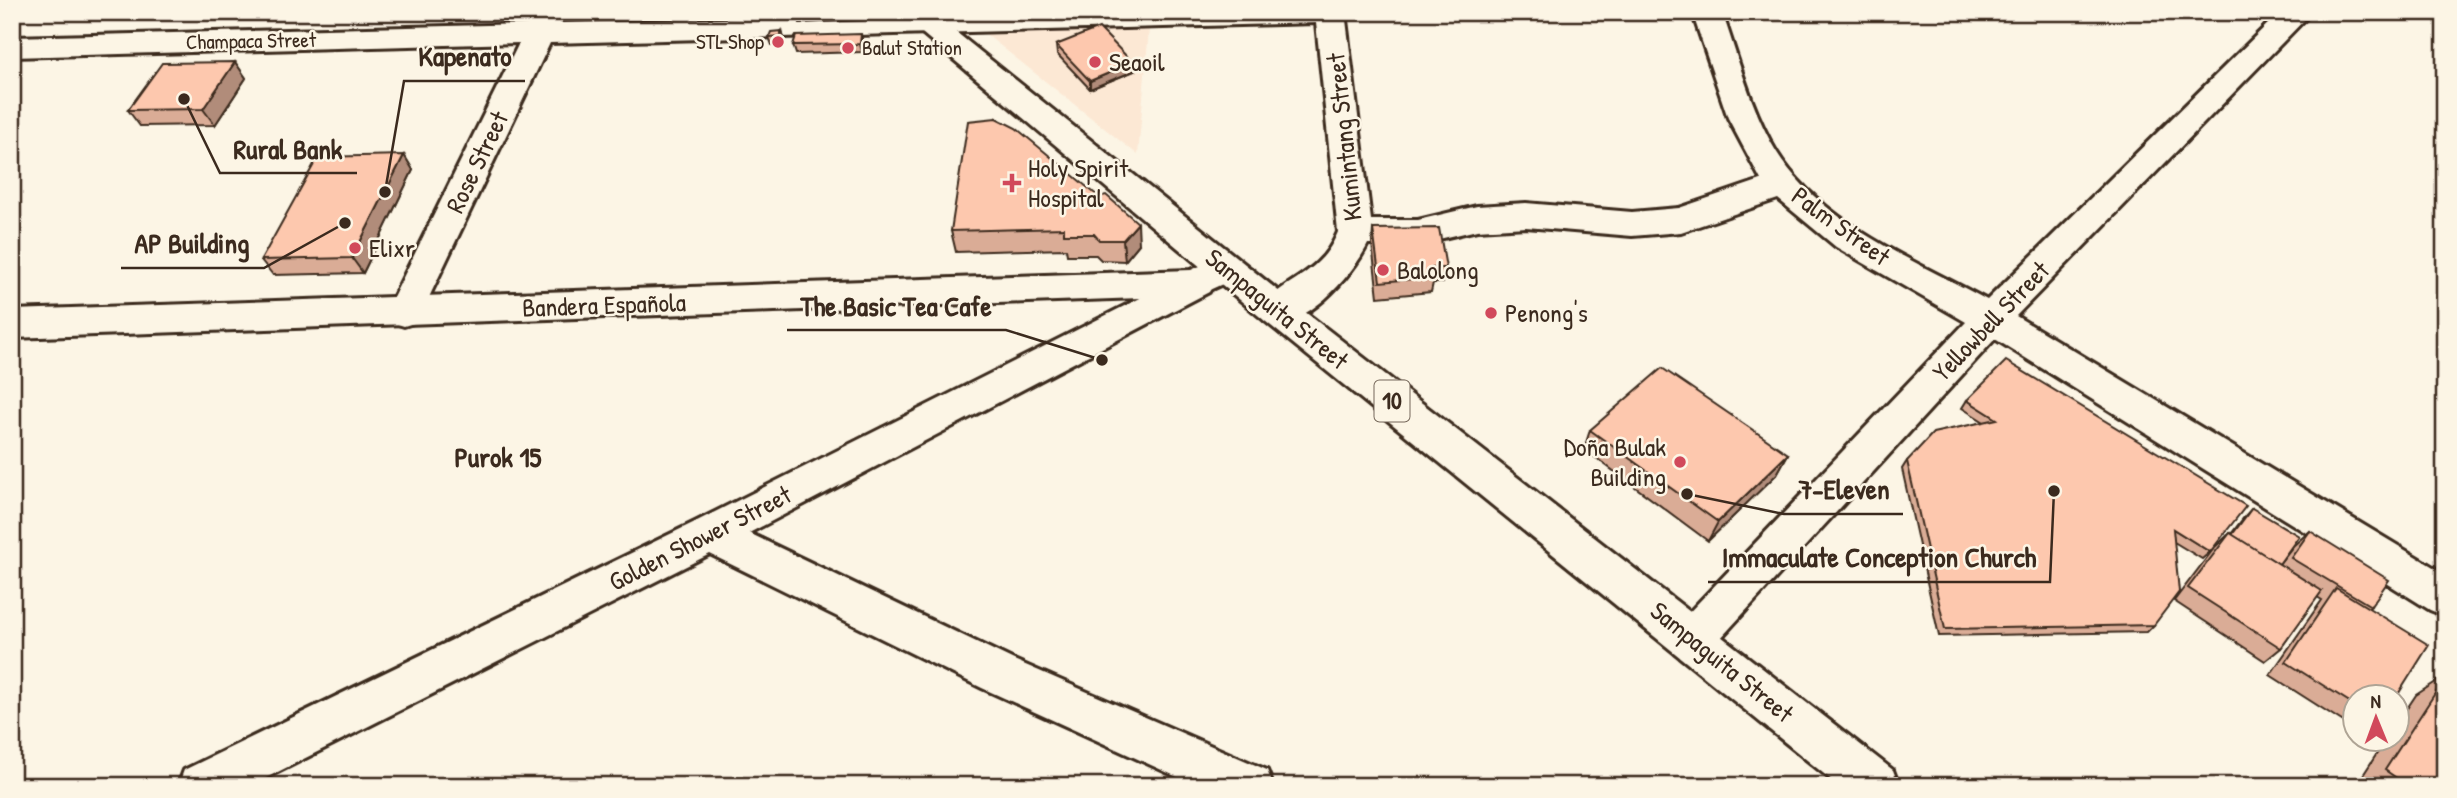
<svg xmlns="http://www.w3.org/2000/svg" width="2457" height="798" font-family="'Patrick Hand',sans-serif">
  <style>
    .built { fill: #fce8d4 }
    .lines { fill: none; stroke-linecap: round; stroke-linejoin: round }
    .minor-casing { stroke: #3b2a1e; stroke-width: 6 }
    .tertiary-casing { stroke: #3b2a1e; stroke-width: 6 }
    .trunk-casing { stroke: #3b2a1e; stroke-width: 6 }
    .minor { fill: #fcf5e5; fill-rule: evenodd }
    .tertiary { fill: #fcf5e5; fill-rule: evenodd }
    .trunk { fill: #fcf5e5; fill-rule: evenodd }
    .wall { fill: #daac96; stroke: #3b2a1e; stroke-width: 2 }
    .shaded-wall { fill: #b18c7a; stroke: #3b2a1e; stroke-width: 2 }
    .building { fill: #fdc8ae; stroke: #3b2a1e; stroke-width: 2 }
    .poi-dot { fill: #d1495b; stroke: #fcf5e5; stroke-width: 2.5 }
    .labels { text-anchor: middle; stroke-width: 5; stroke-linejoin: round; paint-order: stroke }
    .far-street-label { font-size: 21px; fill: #3b2a1e; stroke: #fcf5e5 }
    .far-poi-label { font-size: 21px; fill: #3b2a1e; stroke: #fcf5e5; text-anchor: end }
    .shield { fill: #fcf5e5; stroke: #75675a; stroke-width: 2 }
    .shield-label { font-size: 24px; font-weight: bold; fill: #3b2a1e }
    .poi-label { font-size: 26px; fill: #3b2a1e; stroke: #fcf5e5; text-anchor: start }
    .street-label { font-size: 26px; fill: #3b2a1e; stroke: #fcf5e5 }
    .neighbourhood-label { font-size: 28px; font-weight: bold; fill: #3b2a1e; stroke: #fcf5e5 }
    .leader { fill: none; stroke: #3b2a1e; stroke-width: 2.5 }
    .callout-dot { fill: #3b2a1e; stroke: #fcf5e5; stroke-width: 2.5 }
    .callout-label { font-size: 28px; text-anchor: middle; font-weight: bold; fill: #3b2a1e; stroke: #fcf5e5; stroke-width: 5; stroke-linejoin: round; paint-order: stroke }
  </style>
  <rect width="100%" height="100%" fill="#fcf5e5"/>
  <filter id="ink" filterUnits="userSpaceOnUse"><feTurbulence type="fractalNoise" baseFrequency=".0143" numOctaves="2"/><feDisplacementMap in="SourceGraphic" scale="14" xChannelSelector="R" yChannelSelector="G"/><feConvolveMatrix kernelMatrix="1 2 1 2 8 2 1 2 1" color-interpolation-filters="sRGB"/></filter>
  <g filter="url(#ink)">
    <!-- built -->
    <polygon class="built" points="1149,29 1138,155 983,32"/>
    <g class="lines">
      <!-- minor casing -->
      <g class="minor-casing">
        <g id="minor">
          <path d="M 535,12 L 563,12 L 560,23 L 998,12 L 1345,12 L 1371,220 L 1418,220 L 1477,206 L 1526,203 L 1632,212 L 1679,208 L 1761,180 L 1728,118 L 1692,12 L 1722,12 C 1738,58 1751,109 1776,151 C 1821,224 1916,261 1987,300 L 2280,12 L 2312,12 L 2016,316 L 2445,574 L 2445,616 L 2430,610 L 1995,339 L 1708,652 L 1693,658 L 1678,652 L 1671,638 L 1678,624 L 1966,322 L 1836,247 L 1778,199 L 1681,232 L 1632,236 L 1526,227 L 1477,230 L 1418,244 L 1368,244 C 1352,276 1303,333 1265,321 L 1260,311 C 1277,280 1319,279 1338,232 L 1316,23 L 550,43 L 422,312 L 417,322 L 404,326 L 391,322 L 386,312 L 519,43 L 12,57 L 12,37 L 529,24 Z"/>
          <polygon points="1196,270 1209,274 1214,283 1209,292 749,533 1014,660 1267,770 1273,786 1197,786 982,688 710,554 250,786 178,786 184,770 695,522"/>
        </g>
      </g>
      <!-- tertiary casing -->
      <g class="tertiary-casing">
        <polygon id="tertiary" points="1225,255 1238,259 1243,268 1238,277 1196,296 12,338 12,310 1191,270"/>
      </g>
      <!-- trunk casing -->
      <g class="trunk-casing">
        <polygon id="trunk" points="897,12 931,12 1291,301 1893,770 1899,786 1839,786 1265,321"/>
      </g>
      <!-- minor -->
      <use href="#minor" class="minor"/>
      <!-- tertiary -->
      <use href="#tertiary" class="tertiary"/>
      <!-- trunk -->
      <use href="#trunk" class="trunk"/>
    </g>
    <!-- wall -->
    <g class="wall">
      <polygon points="861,12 863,20 800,23 797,14"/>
      <polygon points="782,31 784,39 782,44 772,45 769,37"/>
      <polygon points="863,42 862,52 796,54 793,45"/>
      <polygon points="1056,45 1134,71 1090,89 1057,54"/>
      <polygon points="235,62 246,78 215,125 140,126 128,110"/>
      <polygon points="996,118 1139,244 1125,261 1101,260 1096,255 1067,255 1066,249 956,252 951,231"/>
      <polygon points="404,155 413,170 363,273 273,275 261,260"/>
      <polygon points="1373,229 1446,268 1443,283 1433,283 1431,292 1378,297 1372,244"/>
      <polygon points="1967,400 2210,552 2202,559 2174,542 2154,625 2147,632 1939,636 1902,469 1907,461 1984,422 1962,408"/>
      <polygon points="1590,430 1788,454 1777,474 1708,541 1584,449"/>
      <polygon points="2252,508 2279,564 2294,545 2310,531 2371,606 2369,608 2356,696 2356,730 2270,675 2322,600 2317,597 2281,648 2265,661 2174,601 2215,547 2230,533 2231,534 2245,516"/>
      <polygon points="2445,676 2445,786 2356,786 2387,738 2398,738 2398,722 2416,695"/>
    </g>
    <!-- shaded-wall -->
    <g class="shaded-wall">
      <polygon points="782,31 784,39 782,44 780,36"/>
      <polygon points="861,34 863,42 862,52 860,44"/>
      <polygon points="235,62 246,78 215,125 203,109"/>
      <polygon points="1133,63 1134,71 1090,89 1090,81"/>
      <polygon points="404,155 413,170 363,273 352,258"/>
      <polygon points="1138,223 1139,244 1125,261 1123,240"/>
      <polygon points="1788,454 1777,474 1708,541 1718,522"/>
    </g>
    <!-- building -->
    <g class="building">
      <polygon points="798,12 856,12 797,14"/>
      <polygon points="1099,28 1133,63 1090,81 1056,45"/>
      <polygon points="782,31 780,36 769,37 771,32"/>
      <polygon points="861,34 860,44 793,45 796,36"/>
      <polygon points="235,62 203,109 128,110 162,63"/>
      <polygon points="996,118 1016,128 1099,197 1106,195 1138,223 1123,240 1099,240 1094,234 1064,234 1064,228 951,231 968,121"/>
      <polygon points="404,155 352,258 261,260 318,157"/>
      <polygon points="1439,228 1446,268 1432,268 1434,277 1380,282 1373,229"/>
      <polygon points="2006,361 2246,506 2210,552 2173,529 2179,592 2154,625 1945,629 1907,461 1933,433 1997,419 1967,400"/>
      <polygon points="1662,368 1788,454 1718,522 1590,430"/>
      <polygon points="2252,508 2299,536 2279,564 2232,535"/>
      <polygon points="2310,531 2389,580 2371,606 2291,558"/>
      <polygon points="2230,533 2322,591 2281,648 2188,588"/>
      <polygon points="2336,588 2429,645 2397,696 2356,696 2356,706 2286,662"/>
      <polygon points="2445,678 2445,786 2403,786 2405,784 2385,770"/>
    </g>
  </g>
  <!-- markers -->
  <g class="poi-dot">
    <circle cx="778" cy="42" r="7"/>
    <circle cx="848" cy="48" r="7"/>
    <circle cx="1095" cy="62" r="7"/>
    <path d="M1008.5 172.5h7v7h7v7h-7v7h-7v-7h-7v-7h7z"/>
    <circle cx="355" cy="248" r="7"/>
    <circle cx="1383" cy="270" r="7"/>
    <circle cx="1491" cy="313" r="7"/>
    <circle cx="1680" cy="462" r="7"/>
  </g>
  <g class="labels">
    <!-- far-street labels -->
    <g class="far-street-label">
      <text transform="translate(251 41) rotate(-1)" y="7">Champaca Street</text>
    </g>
    <!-- far-poi labels -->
    <g class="far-poi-label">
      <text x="764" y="49">STL Shop</text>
      <text x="862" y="55" text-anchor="start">Balut Station</text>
    </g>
    <!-- shield labels -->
    <rect class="shield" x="1374.5" y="380.5" width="35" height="41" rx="5"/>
    <g class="shield-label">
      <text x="1392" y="409">10</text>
    </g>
    <!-- poi labels -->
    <g class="poi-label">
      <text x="1109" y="71">Seaoil</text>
      <text x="1028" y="177">Holy Spirit<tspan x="1028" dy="30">Hospital</tspan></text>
      <text x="369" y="257">Elixr</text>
      <text x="1397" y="279">Balolong</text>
      <text x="1505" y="322">Penong's</text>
      <text x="1666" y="456" text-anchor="end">Doña Bulak<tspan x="1666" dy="30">Building</tspan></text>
    </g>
    <!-- street labels -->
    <g class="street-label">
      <text transform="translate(1344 137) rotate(-96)" y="9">Kumintang Street</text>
      <text transform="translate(477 162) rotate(-64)" y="9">Rose Street</text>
      <text transform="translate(1841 226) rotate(36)" y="9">Palm Street</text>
      <text transform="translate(604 305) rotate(-2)" y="9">Bandera Española</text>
      <text transform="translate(1277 309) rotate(39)" y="9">Sampaguita Street</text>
      <text transform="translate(1991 321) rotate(-46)" y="9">Yellowbell Street</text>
      <text transform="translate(700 538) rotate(-27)" y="9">Golden Shower Street</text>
      <text transform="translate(1722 662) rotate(39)" y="9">Sampaguita Street</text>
    </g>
    <!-- neighbourhood labels -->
    <g class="neighbourhood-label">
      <text x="498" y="467">Purok 15</text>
    </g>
  </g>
  <!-- callouts -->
  <path class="leader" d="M385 192L404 81H525M184 99L220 173H357M345 223L264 268H121M1102 360L1006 330H787M1687 494L1784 514H1903M2054 491L2050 582H1708"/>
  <g class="callout-dot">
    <circle cx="385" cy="192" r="7"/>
    <circle cx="184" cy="99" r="7"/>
    <circle cx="345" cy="223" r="7"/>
    <circle cx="1102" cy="360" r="7"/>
    <circle cx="1687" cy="494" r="7"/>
    <circle cx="2054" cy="491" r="7"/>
  </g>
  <g class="callout-label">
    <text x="465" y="66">Kapenato</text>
    <text x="288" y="159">Rural Bank</text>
    <text x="192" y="253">AP Building</text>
    <text x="896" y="316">The Basic Tea Cafe</text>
    <text x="1844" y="499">7-Eleven</text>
    <text x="1879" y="567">Immaculate Conception Church</text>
  </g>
  <!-- margin -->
  <rect width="2457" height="798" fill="none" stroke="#fcf5e5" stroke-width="42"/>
  <rect x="21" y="21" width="2415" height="756" fill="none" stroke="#3b2a1e" stroke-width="2.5" filter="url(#ink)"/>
  <!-- north arrow -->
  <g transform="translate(2376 718) rotate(359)"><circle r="33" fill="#fcf5e5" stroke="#afa495" stroke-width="2"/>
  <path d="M0-5L12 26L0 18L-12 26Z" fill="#d1495b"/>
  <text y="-10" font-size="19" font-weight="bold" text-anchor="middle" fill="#3b2a1e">N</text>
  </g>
</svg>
